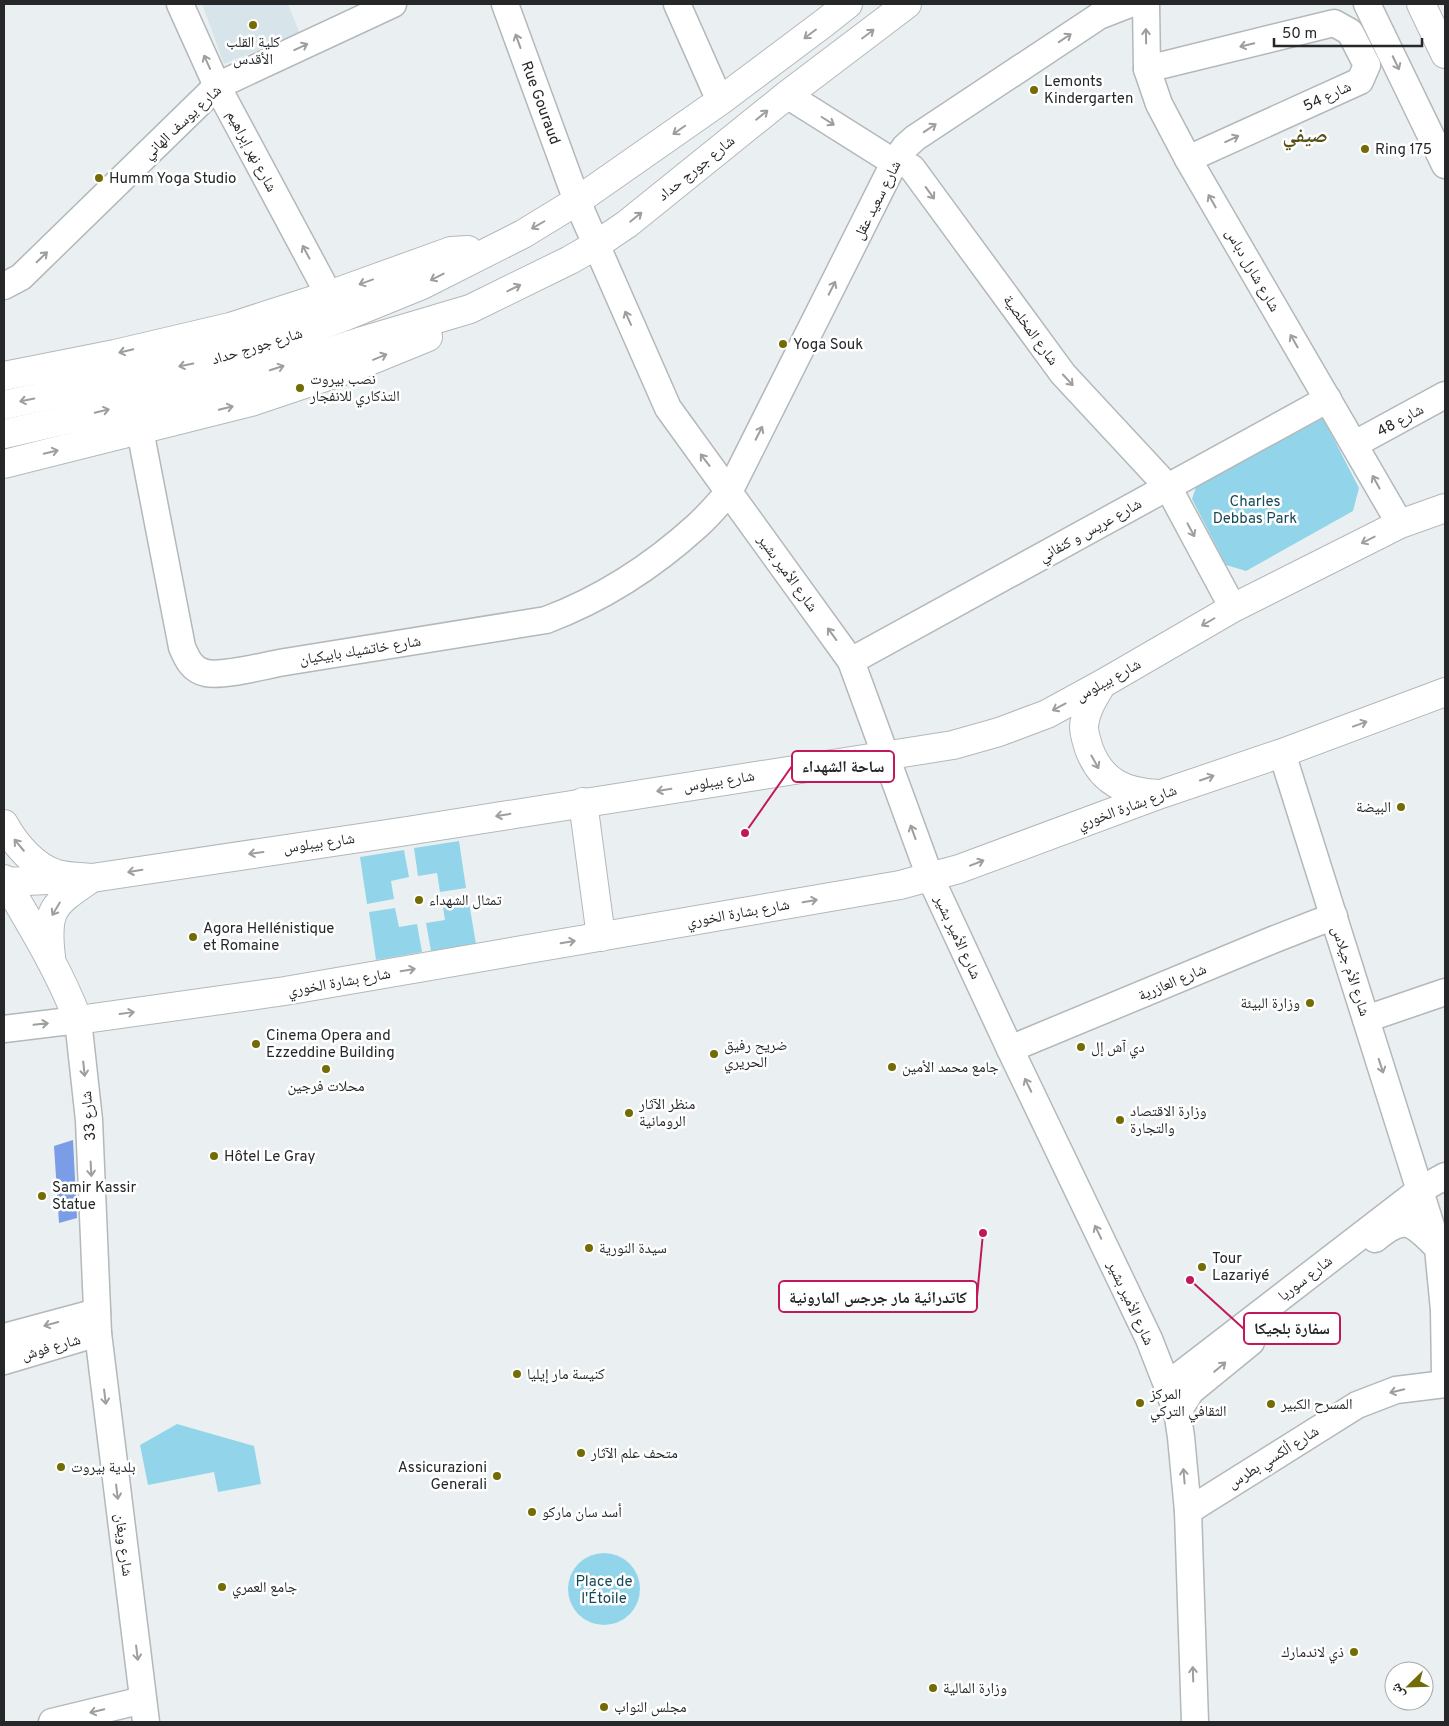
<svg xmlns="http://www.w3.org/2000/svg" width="1449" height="1726" font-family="Overpass,'Noto Naskh Arabic',sans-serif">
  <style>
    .built { fill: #d7e5ea }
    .green { fill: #92d5ea }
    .water { fill: #7b9ce6 }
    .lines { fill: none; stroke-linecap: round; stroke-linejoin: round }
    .minor-casing { stroke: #b3b8ba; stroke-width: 29 }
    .major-casing { stroke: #b3b8ba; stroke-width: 30 }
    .highway-casing { stroke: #b3b8ba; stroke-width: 30 }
    .minor { stroke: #fff; stroke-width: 26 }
    .major { stroke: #fff; stroke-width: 28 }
    .highway { stroke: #fff; stroke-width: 28 }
    .oneway { stroke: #9d9e9e }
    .poi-dot { fill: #736b04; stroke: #fff; stroke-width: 2 }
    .labels { text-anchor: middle; stroke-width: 5; stroke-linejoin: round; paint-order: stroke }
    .poi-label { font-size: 15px; fill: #252728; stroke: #fff; text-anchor: start }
    .street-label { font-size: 15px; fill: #252728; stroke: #fff }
    .park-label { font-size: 15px; fill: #154a58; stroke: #fff }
    .district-label { font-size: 20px; font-weight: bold; fill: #575114; stroke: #fff }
    .leader { fill: none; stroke: #c2185b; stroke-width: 2 }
    .callout-dot { fill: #c2185b; stroke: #fff; stroke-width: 2 }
    .callout { fill: #fff; stroke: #c2185b; stroke-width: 2 }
    .callout-label { font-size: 16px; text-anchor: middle; font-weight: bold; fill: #252728 }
  </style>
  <rect width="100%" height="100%" fill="#eaf0f2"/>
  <!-- built -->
  <polygon class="built" points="202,4 288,4 300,34 224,64"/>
  <!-- green -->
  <g class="green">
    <polygon points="1323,418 1359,488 1353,511 1246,571 1226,565 1192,499 1196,487"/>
    <polygon points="459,841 466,888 440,892 437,873 418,876 414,848"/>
    <polygon points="404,850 409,877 391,881 394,899 367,904 360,857"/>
    <polygon points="468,897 476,944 431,951 426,923 445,920 442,901"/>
    <polygon points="395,908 399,927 417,924 422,952 376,960 369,912"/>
    <polygon points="177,1424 254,1446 261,1484 218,1492 214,1472 148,1485 140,1445"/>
    <circle cx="604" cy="1589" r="36"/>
  </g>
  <!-- water -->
  <polygon class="water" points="73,1140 77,1218 59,1223 54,1146"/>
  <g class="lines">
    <!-- minor casing -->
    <g class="minor-casing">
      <g id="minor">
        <polyline points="180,4 217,86 329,295"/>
        <path id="s1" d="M 505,4 L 577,201 L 668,408 L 851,661 L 930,877 L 1010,1049 L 1149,1339 L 1167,1385 L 1178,1417 L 1181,1437 L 1188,1511 L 1195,1722"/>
        <polyline points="677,4 720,101"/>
        <polyline points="1146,4 1147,69 1159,104 1188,159 1400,524"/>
        <polyline points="1367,4 1445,165"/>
        <polyline points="1147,69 1334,23 1350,32 1367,65 1360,81 1188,159"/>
        <polyline points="787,95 887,158 905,164 912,168 1063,374 1168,487 1233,608"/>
        <polyline points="4,286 21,277 217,86 393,4"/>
        <path d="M 140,430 L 182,647 C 187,659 192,670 206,673 C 223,677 266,665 285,662 C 372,648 459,634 546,620 C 602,599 653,566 698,525 C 709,515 719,503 729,492 L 895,161 L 905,147 L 915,138 L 1099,16 L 1130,4"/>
        <polyline points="1355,444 1445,395"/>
        <polyline points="851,661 1328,399"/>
        <polyline points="1282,753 1438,1248 1444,1310 1445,1375"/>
        <polyline points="1366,1019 1445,992"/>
        <polyline points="4,1029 78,1020 89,1120 98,1333 146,1722"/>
        <polyline points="1010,1049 1275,939 1334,916"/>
        <path d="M 1375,1239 C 1406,1213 1413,1223 1438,1248"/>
        <polyline points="4,1337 97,1312"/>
        <polyline points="4,1361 98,1333"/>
        <polyline points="1167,1385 1420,1190 1445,1176"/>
        <polyline points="1178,1417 1182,1405 1191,1391 1251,1342"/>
        <polyline points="1188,1511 1357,1405 1396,1390 1445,1384"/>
        <polyline points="52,1722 143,1700"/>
      </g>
    </g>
    <!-- major casing -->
    <g class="major-casing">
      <g id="major">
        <polyline points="4,376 115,354 230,327 329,295 451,251 468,250"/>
        <polyline points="4,405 210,360 277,341 341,318 422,285 523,234 577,201 720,101 824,23 848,4"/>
        <polyline points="4,434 244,379 359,342 470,309 570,260 596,245 627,224 787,95 907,4"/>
        <polyline points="4,464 251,402 352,368 428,337"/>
        <path d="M 1102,684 C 1094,697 1085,711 1084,727 C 1084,734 1087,742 1089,749 C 1102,783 1125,792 1158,794"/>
        <polyline points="583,802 601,937"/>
        <path d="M 4,824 C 15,844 34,867 57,874 C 68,877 81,877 92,878 L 407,831 L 953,745 L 999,732 L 1047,714 L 1102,684 L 1233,608 L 1400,524 L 1445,508"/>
        <path d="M 4,879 C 31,925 59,970 78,1020 L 285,991 L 900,885 L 959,869 L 1161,794 L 1282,753 L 1445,692"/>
        <path d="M 51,957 C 45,908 54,904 92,878"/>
      </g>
    </g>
    <!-- highway casing -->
    <g class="highway-casing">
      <g id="highway">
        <polyline points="1421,4 1445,54"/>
        <polyline points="4,882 92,878"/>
      </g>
    </g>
    <!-- minor -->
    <use href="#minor" class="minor"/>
    <!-- major -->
    <use href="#major" class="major"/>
    <!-- highway -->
    <use href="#highway" class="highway"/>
  </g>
  <!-- one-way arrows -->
  <defs><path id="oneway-shaft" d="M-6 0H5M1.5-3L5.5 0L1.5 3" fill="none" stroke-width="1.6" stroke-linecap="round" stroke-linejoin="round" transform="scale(1.25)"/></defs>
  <g class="oneway">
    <use href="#oneway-shaft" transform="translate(810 34) rotate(143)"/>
    <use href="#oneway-shaft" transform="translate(868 34) rotate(-37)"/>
    <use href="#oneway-shaft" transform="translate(1146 36) rotate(-91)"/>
    <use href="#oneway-shaft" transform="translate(1065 38) rotate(-34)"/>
    <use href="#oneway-shaft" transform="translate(518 41) rotate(-110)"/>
    <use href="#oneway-shaft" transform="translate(1247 45) rotate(166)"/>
    <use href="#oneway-shaft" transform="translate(301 47) rotate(-25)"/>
    <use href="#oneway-shaft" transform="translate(207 62) rotate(-114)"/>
    <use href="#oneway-shaft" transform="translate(1396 63) rotate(64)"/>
    <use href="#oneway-shaft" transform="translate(762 115) rotate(-39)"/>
    <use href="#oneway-shaft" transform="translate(828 121) rotate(32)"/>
    <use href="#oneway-shaft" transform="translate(930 128) rotate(-34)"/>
    <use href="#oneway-shaft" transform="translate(679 130) rotate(145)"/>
    <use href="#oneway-shaft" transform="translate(1232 139) rotate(-25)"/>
    <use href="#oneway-shaft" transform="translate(930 193) rotate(54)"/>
    <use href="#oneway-shaft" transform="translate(1212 201) rotate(-120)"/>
    <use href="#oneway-shaft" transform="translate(636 217) rotate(-39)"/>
    <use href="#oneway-shaft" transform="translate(538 225) rotate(150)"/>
    <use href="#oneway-shaft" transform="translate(306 252) rotate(-118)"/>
    <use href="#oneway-shaft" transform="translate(42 257) rotate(-44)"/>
    <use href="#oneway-shaft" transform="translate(437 277) rotate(153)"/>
    <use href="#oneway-shaft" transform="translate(366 282) rotate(160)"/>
    <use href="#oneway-shaft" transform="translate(514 288) rotate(-26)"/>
    <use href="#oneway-shaft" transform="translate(832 288) rotate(-63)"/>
    <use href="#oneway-shaft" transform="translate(628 318) rotate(-114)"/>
    <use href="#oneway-shaft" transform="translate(1294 341) rotate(-120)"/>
    <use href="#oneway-shaft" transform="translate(126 351) rotate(167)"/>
    <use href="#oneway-shaft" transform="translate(380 357) rotate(-22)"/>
    <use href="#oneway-shaft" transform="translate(186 365) rotate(168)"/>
    <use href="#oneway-shaft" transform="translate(277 368) rotate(-18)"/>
    <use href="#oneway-shaft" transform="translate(1068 380) rotate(47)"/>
    <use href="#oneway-shaft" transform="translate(27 400) rotate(168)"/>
    <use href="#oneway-shaft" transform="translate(226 408) rotate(-14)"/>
    <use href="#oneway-shaft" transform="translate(102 411) rotate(-13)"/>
    <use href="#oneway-shaft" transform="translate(759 433) rotate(-63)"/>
    <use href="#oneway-shaft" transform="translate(51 452) rotate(-14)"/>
    <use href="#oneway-shaft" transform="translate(705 460) rotate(-128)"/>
    <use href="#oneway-shaft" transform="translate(1376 482) rotate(-119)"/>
    <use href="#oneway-shaft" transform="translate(1191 530) rotate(62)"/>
    <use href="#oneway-shaft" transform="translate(1368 540) rotate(153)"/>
    <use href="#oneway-shaft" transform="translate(1208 622) rotate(150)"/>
    <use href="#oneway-shaft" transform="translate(832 634) rotate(-126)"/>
    <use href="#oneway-shaft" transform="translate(1059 707) rotate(152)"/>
    <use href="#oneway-shaft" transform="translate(1360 724) rotate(-20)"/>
    <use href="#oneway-shaft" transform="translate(1095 762) rotate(61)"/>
    <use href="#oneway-shaft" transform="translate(1207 778) rotate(-19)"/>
    <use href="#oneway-shaft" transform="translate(664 790) rotate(171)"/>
    <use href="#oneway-shaft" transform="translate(503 815) rotate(171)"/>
    <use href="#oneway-shaft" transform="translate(913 832) rotate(-110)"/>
    <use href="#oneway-shaft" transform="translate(19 845) rotate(-130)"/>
    <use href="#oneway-shaft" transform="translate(256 853) rotate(172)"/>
    <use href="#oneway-shaft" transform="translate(977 863) rotate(-21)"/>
    <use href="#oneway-shaft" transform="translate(135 871) rotate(171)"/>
    <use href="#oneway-shaft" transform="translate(810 901) rotate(-10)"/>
    <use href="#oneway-shaft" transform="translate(56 909) rotate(121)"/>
    <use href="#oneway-shaft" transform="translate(568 942) rotate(-10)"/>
    <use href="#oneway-shaft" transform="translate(408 970) rotate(-10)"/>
    <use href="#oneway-shaft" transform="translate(127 1013) rotate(-8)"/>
    <use href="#oneway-shaft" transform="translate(41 1024) rotate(-6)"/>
    <use href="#oneway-shaft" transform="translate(1381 1066) rotate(72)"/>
    <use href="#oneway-shaft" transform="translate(84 1069) rotate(84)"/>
    <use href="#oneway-shaft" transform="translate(1028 1085) rotate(-116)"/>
    <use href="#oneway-shaft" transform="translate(91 1169) rotate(87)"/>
    <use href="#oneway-shaft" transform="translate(1098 1232) rotate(-116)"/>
    <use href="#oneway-shaft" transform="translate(51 1324) rotate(165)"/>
    <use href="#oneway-shaft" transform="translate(1220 1367) rotate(-40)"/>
    <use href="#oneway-shaft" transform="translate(1397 1391) rotate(167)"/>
    <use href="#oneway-shaft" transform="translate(105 1397) rotate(83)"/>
    <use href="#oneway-shaft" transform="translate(1184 1476) rotate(-95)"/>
    <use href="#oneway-shaft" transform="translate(117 1492) rotate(83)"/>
    <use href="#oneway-shaft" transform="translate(137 1653) rotate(83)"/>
    <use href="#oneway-shaft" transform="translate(1193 1674) rotate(-92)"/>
    <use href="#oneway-shaft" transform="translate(97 1711) rotate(166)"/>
  </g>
  <!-- markers -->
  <g class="poi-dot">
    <circle cx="253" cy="25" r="5"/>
    <circle cx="1034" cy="90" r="5"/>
    <circle cx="1365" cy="149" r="5"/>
    <circle cx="99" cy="178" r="5"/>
    <circle cx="783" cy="344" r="5"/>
    <circle cx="300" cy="388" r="5"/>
    <circle cx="1401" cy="807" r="5"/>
    <circle cx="419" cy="900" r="5"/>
    <circle cx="193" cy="937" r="5"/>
    <circle cx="1310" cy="1003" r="5"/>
    <circle cx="256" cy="1044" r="5"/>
    <circle cx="1081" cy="1047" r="5"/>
    <circle cx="714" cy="1054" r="5"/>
    <circle cx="892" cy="1067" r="5"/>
    <circle cx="326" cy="1069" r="5"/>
    <circle cx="629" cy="1113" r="5"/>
    <circle cx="1120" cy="1120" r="5"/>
    <circle cx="214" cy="1156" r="5"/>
    <circle cx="42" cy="1196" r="5"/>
    <circle cx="589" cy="1248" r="5"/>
    <circle cx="1202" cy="1267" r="5"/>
    <circle cx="517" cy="1374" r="5"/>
    <circle cx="1140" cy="1403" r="5"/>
    <circle cx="1271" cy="1404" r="5"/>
    <circle cx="581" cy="1453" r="5"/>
    <circle cx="61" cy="1467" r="5"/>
    <circle cx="497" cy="1476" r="5"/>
    <circle cx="532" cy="1512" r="5"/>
    <circle cx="222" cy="1587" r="5"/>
    <circle cx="1354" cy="1652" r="5"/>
    <circle cx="933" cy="1688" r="5"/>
    <circle cx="604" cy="1707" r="5"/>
  </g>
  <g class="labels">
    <!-- poi labels -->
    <g class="poi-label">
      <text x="253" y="47" text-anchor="middle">كلية القلب<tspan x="253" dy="17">الأقدس</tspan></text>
      <text x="1044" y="86">Lemonts<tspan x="1044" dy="17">Kindergarten</tspan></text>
      <text x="1375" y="154">Ring 175</text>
      <text x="109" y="183">Humm Yoga Studio</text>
      <text x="793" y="349">Yoga Souk</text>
      <text x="310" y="384">نصب بيروت<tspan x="310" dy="17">التذكاري للانفجار</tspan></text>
      <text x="1391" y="812" text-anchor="end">البيضة</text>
      <text x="429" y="905">تمثال الشهداء</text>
      <text x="203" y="933">Agora Hellénistique<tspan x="203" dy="17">et Romaine</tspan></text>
      <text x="1300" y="1008" text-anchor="end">وزارة البيئة</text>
      <text x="266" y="1040">Cinema Opera and<tspan x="266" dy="17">Ezzeddine Building</tspan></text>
      <text x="724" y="1050">ضريح رفيق<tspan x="724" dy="17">الحريري</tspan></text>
      <text x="1091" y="1052">دي آش إل</text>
      <text x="902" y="1072">جامع محمد الأمين</text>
      <text x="326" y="1091" text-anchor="middle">محلات فرجين</text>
      <text x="639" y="1109">منظر الآثار<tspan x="639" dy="17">الرومانية</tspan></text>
      <text x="1130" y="1116">وزارة الاقتصاد<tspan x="1130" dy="17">والتجارة</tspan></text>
      <text x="224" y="1161">Hôtel Le Gray</text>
      <text x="52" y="1192">Samir Kassir<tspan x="52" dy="17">Statue</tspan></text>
      <text x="599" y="1253">سيدة النورية</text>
      <text x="1212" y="1263">Tour<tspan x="1212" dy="17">Lazariyé</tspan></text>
      <text x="527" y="1379">كنيسة مار إيليا</text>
      <text x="1150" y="1399">المركز<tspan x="1150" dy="17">الثقافي التركي</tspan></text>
      <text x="1281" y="1409">المسرح الكبير</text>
      <text x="591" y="1458">متحف علم الآثار</text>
      <text x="71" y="1472">بلدية بيروت</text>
      <text x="487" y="1472" text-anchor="end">Assicurazioni<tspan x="487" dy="17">Generali</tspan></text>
      <text x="542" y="1517">أسد سان ماركو</text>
      <text x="232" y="1592">جامع العمري</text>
      <text x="1344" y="1657" text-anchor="end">ذي لاندمارك</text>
      <text x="943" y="1693">وزارة المالية</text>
      <text x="614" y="1712">مجلس النواب</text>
    </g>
    <!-- street labels -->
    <g class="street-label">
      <text transform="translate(1327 96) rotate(-25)" y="5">شارع 54</text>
      <text dy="5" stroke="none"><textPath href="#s1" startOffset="105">Rue Gouraud</textPath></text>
      <text transform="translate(182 122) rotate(-43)" y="5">شارع يوسف الهاني</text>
      <text transform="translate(252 151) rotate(62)" y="5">شارع نهر إبراهيم</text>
      <text transform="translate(696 168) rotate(-39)" y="5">شارع جورج حداد</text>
      <text transform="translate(877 200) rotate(-63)" y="5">شارع سعيد عقل</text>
      <text transform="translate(1253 270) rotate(60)" y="5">شارع شارل دباس</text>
      <text transform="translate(1031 330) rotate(54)" y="5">شارع المخلصية</text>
      <text transform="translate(257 346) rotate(-17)" y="5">شارع جورج حداد</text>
      <text transform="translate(1400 420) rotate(-29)" y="5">شارع 48</text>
      <text transform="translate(1090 530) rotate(-29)" y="5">شارع عريس و كنفاني</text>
      <text transform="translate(788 573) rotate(54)" y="5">شارع الأمير بشير</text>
      <text transform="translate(360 650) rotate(-9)" y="5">شارع خاتشيك بابيكيان</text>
      <text transform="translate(1108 680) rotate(-29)" y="5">شارع بيبلوس</text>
      <text transform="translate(719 781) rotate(-9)" y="5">شارع بيبلوس</text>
      <text transform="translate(1127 807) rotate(-20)" y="5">شارع بشارة الخوري</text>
      <text transform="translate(319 843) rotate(-8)" y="5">شارع بيبلوس</text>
      <text transform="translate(738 913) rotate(-10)" y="5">شارع بشارة الخوري</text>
      <text transform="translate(958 937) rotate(65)" y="5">شارع الأمير بشير</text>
      <text transform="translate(1351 971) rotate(72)" y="5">شارع الأم جيلاس</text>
      <text transform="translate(339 982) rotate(-10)" y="5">شارع بشارة الخوري</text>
      <text transform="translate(1172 982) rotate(-23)" y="5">شارع العازرية</text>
      <text transform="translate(88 1116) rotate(-95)" y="5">شارع 33</text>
      <text transform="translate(1305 1278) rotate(-38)" y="5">شارع سوريا</text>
      <text transform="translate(1131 1303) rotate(65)" y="5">شارع الأمير بشير</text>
      <text transform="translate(51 1347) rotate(-16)" y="5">شارع فوش</text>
      <text transform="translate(1273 1457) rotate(-32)" y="5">شارع ألكسي بطرس</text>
      <text transform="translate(124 1545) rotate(83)" y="5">شارع ويغان</text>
    </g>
    <!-- park labels -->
    <g class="park-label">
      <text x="1255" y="506">Charles<tspan x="1255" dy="17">Debbas Park</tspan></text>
      <text x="604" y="1586">Place de<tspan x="604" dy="17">l'Étoile</tspan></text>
    </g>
    <!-- district labels -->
    <g class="district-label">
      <text x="1305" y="142">صيفي</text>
    </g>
  </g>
  <!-- callouts -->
  <path class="leader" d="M745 833L792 766M983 1233L977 1297M1190 1280L1244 1329"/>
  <g class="callout-dot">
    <circle cx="745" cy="833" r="5"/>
    <circle cx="983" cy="1233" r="5"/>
    <circle cx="1190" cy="1280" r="5"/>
  </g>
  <g class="callout">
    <rect x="792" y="751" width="102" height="31" rx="5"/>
    <rect x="779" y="1281" width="198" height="31" rx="5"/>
    <rect x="1244" y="1313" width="96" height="31" rx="5"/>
  </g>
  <g class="callout-label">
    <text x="843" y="772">ساحة الشهداء</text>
    <text x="878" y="1303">كاتدرائية مار جرجس المارونية</text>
    <text x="1292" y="1334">سفارة بلجيكا</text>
  </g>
  <!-- border -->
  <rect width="1449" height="1726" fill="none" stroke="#252728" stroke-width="10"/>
  <!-- north arrow -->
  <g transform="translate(1409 1686) rotate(247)"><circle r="24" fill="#ffffff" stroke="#a8a9a9"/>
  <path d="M0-4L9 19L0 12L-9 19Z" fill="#736b04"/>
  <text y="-8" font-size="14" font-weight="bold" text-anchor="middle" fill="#252728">ش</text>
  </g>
  <!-- scale -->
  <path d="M1274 38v8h148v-8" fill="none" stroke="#252728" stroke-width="2.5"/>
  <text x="1282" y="38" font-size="15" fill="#252728" stroke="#ffffff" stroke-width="4" paint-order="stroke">50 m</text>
</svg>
